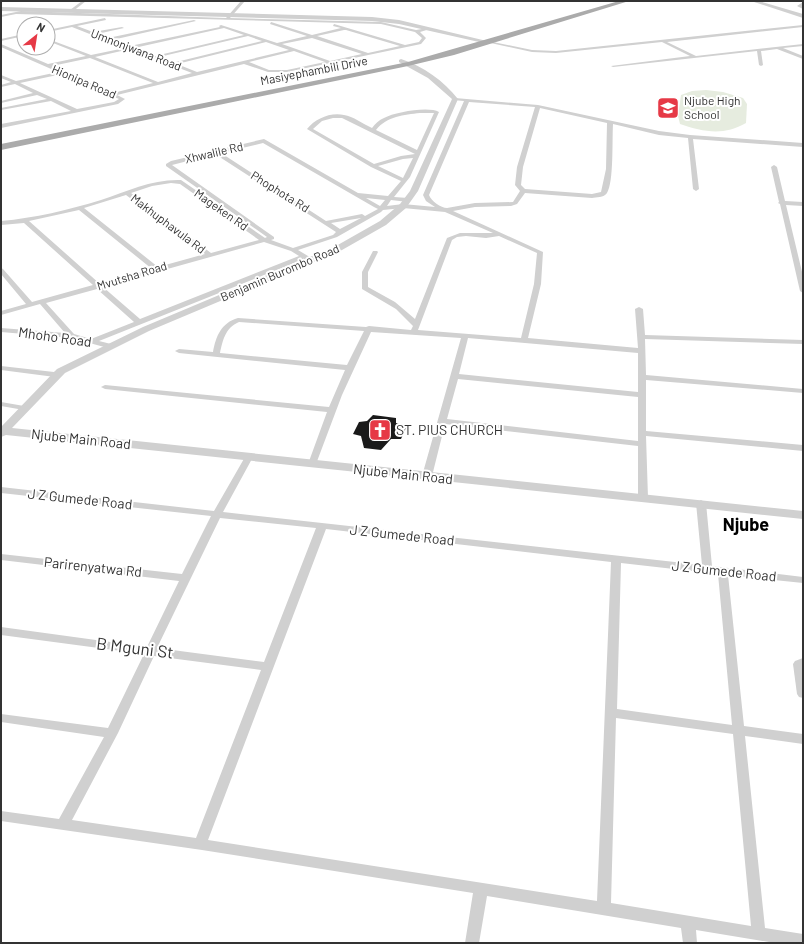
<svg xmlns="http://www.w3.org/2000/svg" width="804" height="944" font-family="Barlow,sans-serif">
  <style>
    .green { fill: #e6ecdf }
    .building { fill: #1a1a1a }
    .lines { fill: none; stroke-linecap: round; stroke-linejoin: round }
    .minor { fill: #d0d0d0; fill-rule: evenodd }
    .tertiary { fill: #d0d0d0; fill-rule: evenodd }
    .primary { fill: #ababab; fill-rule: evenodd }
    .labels { text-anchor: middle; stroke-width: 4; stroke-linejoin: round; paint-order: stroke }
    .far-street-label { font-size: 12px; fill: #333; stroke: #fff }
    .far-poi-label { font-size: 12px; fill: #333; stroke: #fff; text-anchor: start }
    .street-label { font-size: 14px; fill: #333; stroke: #fff }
    .poi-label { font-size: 14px; fill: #333; stroke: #fff; text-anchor: start }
    .near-street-label { font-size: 17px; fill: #333; stroke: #fff }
    .district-label { font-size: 18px; font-weight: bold; fill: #000; stroke: #fff }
  </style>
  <rect width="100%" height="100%" fill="#fff"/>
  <!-- green -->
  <path class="green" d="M 706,90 L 723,92 L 743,98 L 747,104 L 746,123 C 724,136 703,132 680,124 L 678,116 L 681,95 L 692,91 Z"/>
  <!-- building -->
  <polygon class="building" points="373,415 396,418 396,423 407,426 401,439 391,439 381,450 364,448 361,436 353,434 359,422 367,421"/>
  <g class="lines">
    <!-- minor -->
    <g class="minor">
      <polygon points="82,1 86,1 72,12 70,12 70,10"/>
      <path d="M 241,1 L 245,1 L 230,18 L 381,22 L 416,30 L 428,28 L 430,29 L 420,32 L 426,38 L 421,44 L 287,72 L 268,72 L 244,64 L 117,95 L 125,99 L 118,104 L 1,128 L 1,124 L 71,111 L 51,101 L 1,110 L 1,108 L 47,99 L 37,95 L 1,103 L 1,101 L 33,93 L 15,84 L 1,87 L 1,85 L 11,82 L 1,78 L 1,75 L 16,81 L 58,72 L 1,47 L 1,44 L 48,64 L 86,56 L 48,41 L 48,39 L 91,55 L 125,48 L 72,27 L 48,32 L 48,30 L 105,18 L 106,20 L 77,26 L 93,32 L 122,27 L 124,28 L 97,34 L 108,38 L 194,20 L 196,21 L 112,40 L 130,46 L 220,27 L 219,26 L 221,25 L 277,43 L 307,36 L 270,24 L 271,22 L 312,35 L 341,28 L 333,26 L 334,24 L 405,45 L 419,42 L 422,38 L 415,32 L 381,24 L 16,14 L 1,17 L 1,15 L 21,11 L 226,18 ZM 224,28 L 244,35 L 155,56 L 134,48 ZM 344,30 L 346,30 L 400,46 L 368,53 L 317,36 ZM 248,36 L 262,41 L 172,63 L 159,57 ZM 312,38 L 362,54 L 330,61 L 282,44 ZM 266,42 L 289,50 L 197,72 L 177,64 ZM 130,49 L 192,73 L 158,82 L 95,57 ZM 294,51 L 325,62 L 287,70 L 269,70 L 249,62 ZM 90,58 L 153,83 L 113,93 L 52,66 ZM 62,74 L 119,99 L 114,102 L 77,109 L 20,83 Z"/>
      <polygon points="803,2 802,6 803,9 797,6"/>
      <polygon points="803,25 803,27 667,42 696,56 803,44 803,46 783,48 803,56 803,59 777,49 761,51 763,65 761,66 759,65 757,51 613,67 611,66 690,56 662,42 556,53 532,52 486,42 488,41 532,50 556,51"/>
      <polygon points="24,34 24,36 1,41 1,39"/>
      <path d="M 455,98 L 538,105 L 659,131 L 690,135 L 803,143 L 803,147 L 693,139 L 699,189 L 696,191 L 693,189 L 688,138 L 659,135 L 613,124 C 612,139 614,182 607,193 C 604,198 596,197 592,198 L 525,193 L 517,204 L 511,206 L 475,207 L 453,211 L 543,252 L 541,284 L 528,338 L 638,348 L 635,309 L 639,307 L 643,309 L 645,335 L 803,340 L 803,344 L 645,339 L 646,375 L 803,389 L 803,393 L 646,380 L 646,431 L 803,445 L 803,451 L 646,436 L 648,498 L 643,501 L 638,498 L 638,446 L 445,424 L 432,476 L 427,479 L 424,478 L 422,476 L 461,338 L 371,332 L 342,395 L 316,464 L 312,467 L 308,464 L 327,412 L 105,389 L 101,387 L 105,385 L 329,407 L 345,370 L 179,353 L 175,351 L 179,349 L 213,352 C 216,336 221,323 238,318 L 366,327 L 369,326 L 411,330 L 413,326 L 396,309 L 362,289 L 362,272 L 373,251 L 377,251 L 378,252 L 368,272 L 368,287 L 395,302 L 415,319 L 447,238 L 460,233 L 493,233 L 445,212 L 403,208 L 383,210 L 381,212 L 337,237 L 298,250 L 313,259 L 313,261 L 309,261 L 304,259 L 99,341 L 111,344 L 111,348 L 108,348 L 71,338 L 1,332 L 1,328 L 65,333 L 40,304 L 1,315 L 1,311 L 26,304 L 1,274 L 1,268 L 3,269 L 32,302 L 93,285 L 24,223 L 1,225 L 1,221 C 35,218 68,210 101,200 C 128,191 152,179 181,180 L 265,238 L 267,237 L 166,166 L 166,164 L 171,161 L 264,139 L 358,193 L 388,196 L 401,181 L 371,167 L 307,129 C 315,119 330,112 344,115 C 353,116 363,124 372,128 C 375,124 379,120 384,118 C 395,112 429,106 439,112 L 410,177 L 394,197 L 408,198 L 411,200 L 408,202 L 391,200 L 387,206 L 403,204 L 435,207 L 426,201 L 423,195 L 464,101 L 453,100 L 453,99 ZM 469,102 L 535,107 L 517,167 L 515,185 L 520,191 L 513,202 L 475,203 L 447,208 C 441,208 431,201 429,195 ZM 540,108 L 607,123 L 606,169 L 601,192 L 592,194 L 525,189 L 521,185 L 523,167 ZM 420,113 L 434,113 L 417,150 L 376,130 C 387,116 404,115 420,113 ZM 333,118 L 342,118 L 415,154 L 401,156 L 374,164 L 313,129 L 322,121 ZM 263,143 L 374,207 L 378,209 L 365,216 L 362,214 L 326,221 L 221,153 ZM 215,154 L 336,232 L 333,235 L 293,248 L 271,240 L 274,239 L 274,237 L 172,165 ZM 413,158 L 403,178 L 378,166 L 403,159 ZM 171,183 L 180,184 L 259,240 L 211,253 L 131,193 L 152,186 ZM 126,195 L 205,254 L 158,267 L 84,208 ZM 366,198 L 385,200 L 380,206 ZM 79,210 L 152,269 L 100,284 L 29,221 ZM 361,218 L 340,229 L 331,223 ZM 466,236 L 486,238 L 499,236 L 537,253 L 534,284 L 521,338 L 418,330 L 452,240 L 457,237 ZM 264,242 L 291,251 L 299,256 L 140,319 L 103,287 ZM 97,289 L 134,322 L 91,339 L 74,334 L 46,303 ZM 239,322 L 364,331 L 347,365 L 220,353 C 223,340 225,328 239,322 ZM 468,338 L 638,353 L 638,392 L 459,374 ZM 458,379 L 638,397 L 638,441 L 447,419 Z"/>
      <polygon points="774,165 777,167 785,201 803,202 803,206 786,205 803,276 803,293 800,291 780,204 778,203 779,202 771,167"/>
      <polygon points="1,366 54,372 61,369 65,371 55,377 1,370"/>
      <polygon points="1,402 24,406 28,408 24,410 1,406"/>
      <path d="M 249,454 L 253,457 L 223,512 L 702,565 L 696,503 L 701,500 L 706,503 L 712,566 L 803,577 L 803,583 L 728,575 L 744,726 L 803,734 L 803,744 L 745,736 L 765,928 L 803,934 L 803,943 L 775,943 L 696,930 L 697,943 L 683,943 L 681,928 L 487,896 L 479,943 L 465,943 L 473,893 L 202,850 L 1,821 L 1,811 L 59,819 L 104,737 L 1,722 L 1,714 L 108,728 L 144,654 L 1,635 L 1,627 L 147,647 L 179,581 L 1,560 L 1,554 L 182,574 L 211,516 L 1,493 L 1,487 L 214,511 L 245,457 ZM 220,518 L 316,528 L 264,662 L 157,648 ZM 326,529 L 611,562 L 597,901 L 208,840 ZM 621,563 L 718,574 L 732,725 L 617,709 ZM 154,656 L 261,670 L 196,838 L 72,820 L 118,733 ZM 616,718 L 733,734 L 751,926 L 611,903 Z"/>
      <polygon points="803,658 803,698 799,697 797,694 793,664 795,661"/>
    </g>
    <!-- tertiary -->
    <g class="tertiary">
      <polygon points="751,1 759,1 803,14 803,18"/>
      <polygon points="1,7 372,17 399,20 491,42 488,44 399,24 372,21 1,11"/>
      <path d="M 401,59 C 423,66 444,81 458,99 L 418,191 L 406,208 L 386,225 L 342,250 L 149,331 L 65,373 L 12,428 L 803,511 L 803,519 L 6,435 L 1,437 L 1,427 L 57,369 L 143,327 L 336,246 L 380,221 L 400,204 L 410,191 L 452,99 L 428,78 L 399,62 L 399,60 Z"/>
    </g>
    <!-- primary -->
    <polygon class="primary" points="619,1 629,1 454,55 408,66 1,150 1,144 408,62"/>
  </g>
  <!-- icons -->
  <defs>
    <g id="school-square" transform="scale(1.15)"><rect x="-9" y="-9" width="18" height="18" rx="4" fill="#e63946" stroke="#fff"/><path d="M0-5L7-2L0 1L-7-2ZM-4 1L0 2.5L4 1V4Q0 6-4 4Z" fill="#fff"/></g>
    <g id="church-square" transform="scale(1.15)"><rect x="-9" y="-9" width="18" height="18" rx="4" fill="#e63946" stroke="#fff"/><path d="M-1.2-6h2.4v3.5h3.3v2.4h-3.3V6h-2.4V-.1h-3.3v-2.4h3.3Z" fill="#fff"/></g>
  </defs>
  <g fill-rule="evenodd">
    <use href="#school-square" x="668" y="108"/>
    <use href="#church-square" x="380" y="430"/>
  </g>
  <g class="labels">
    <!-- far-street labels -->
    <g class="far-street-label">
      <text transform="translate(136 50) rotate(21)" y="4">Umnonjwana Road</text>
      <text transform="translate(314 71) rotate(-11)" y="4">Masiyephambili Drive</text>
      <text transform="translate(84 82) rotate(23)" y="4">Hionipa Road</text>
      <text transform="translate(214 153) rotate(-13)" y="4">Xhwalile Rd</text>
      <text transform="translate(280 192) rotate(32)" y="4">Phophota Rd</text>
      <text transform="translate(221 210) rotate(35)" y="4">Mageken Rd</text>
      <text transform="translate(168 224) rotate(37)" y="4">Makhuphavula Rd</text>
      <text transform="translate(280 273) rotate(-23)" y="4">Benjamin Burombo Road</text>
      <text transform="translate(132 276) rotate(-17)" y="4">Mvutsha Road</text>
    </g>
    <!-- far-poi labels -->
    <g class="far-poi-label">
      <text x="684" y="105">Njube High<tspan x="684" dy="14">School</tspan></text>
    </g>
    <!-- street labels -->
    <g class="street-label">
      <text transform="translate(55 337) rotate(8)" y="5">Mhoho Road</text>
      <text transform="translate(81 439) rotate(6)" y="5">Njube Main Road</text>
      <text transform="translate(403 474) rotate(6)" y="5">Njube Main Road</text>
      <text transform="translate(80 499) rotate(6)" y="5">J Z Gumede Road</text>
      <text transform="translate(402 535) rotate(6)" y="5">J Z Gumede Road</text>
      <text transform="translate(93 567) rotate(6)" y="5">Parirenyatwa Rd</text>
      <text transform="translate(724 571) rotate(6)" y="5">J Z Gumede Road</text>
    </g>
    <!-- poi labels -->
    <g class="poi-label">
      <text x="396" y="435">ST. PIUS CHURCH</text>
    </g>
    <!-- near-street labels -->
    <g class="near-street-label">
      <text transform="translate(135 648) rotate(7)" y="6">B Mguni St</text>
    </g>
    <!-- district labels -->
    <g class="district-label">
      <text x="746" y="531">Njube</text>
    </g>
  </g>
  <!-- border -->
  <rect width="804" height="944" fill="none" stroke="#333333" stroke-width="4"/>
  <!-- north arrow -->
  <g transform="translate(36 36) rotate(30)"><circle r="19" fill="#ffffff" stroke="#adadad"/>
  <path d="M0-3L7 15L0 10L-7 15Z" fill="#e63946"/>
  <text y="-6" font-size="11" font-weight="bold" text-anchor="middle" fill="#333333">N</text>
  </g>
</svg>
